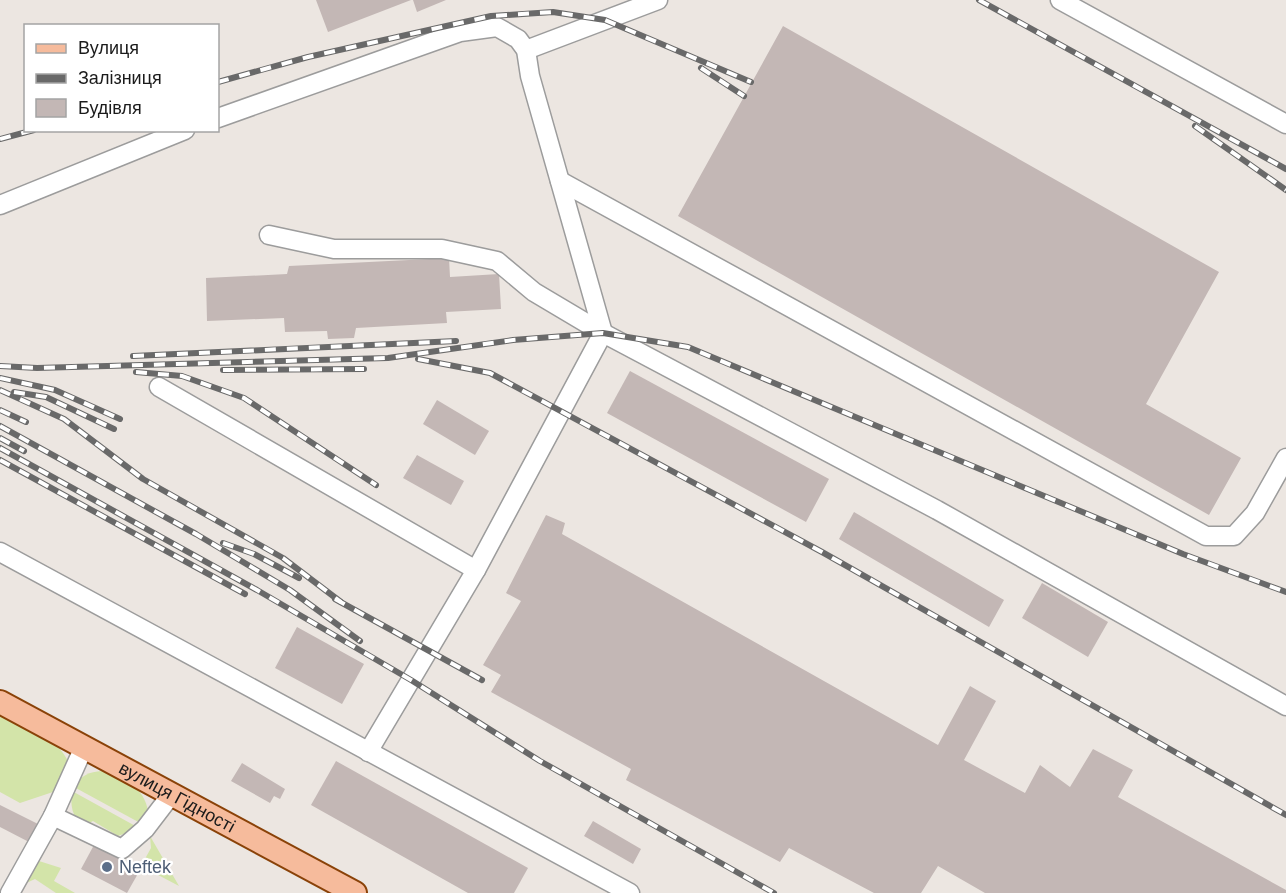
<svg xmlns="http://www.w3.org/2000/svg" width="1286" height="893" font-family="Helvetica,sans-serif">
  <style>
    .grass { fill: #d3e4a9 }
    .building { fill: #c3b7b5 }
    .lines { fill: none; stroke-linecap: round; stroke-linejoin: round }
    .minor-casing { stroke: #9c9c9c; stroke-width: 21 }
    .major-casing { stroke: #8a4208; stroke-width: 26 }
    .minor { stroke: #fff; stroke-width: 18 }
    .major { stroke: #f6bb9c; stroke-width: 22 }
    .rail-casing { stroke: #696969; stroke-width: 6 }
    .rail { stroke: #fff; stroke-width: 4; stroke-dasharray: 11; stroke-linecap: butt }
    .service-dot { fill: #5c6f8a; stroke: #fff; stroke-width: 2 }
    .labels { text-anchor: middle; stroke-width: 4.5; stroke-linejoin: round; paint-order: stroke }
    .street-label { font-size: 18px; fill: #1b1b1b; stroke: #fff }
    .service-label { font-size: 18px; fill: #4e5e75; stroke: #fff; text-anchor: start }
  </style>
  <rect width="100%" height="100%" fill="#ece6e1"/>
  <!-- grass -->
  <g class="grass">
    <path d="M 0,714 C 25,727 57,736 69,763 L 59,790 L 20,803 L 0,792 Z"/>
    <path d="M 102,771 C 124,778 144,787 148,811 L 142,824 L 74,787 C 81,775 89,772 102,771 Z"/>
    <path d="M 72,791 L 139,828 L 118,836 L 93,821 L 83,826 C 72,817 70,805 72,791 Z"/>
    <polygon points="150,836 179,886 141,866 151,848"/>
    <polygon points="39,861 61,868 54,881 75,893 56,893 35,879 22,885 32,863"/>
  </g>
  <!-- building -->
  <g class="building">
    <polygon points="316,0 411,0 328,32"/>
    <polygon points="413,0 446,0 417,12"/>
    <polygon points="783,26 1219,272 1146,404 1241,458 1209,515 678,216"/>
    <polygon points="449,258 450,277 499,274 501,309 446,312 447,323 356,328 354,338 328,339 327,331 285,332 284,318 207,321 206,278 287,274 289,266"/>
    <polygon points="630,371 829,479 806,522 607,413"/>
    <polygon points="437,400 489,431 475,455 423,424"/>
    <polygon points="417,455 464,481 451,505 403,478"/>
    <polygon points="854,512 1004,600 989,627 839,539"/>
    <polygon points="546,515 565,523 562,534 938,745 970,686 996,701 964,760 1025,793 1040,765 1070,787 1093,749 1133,770 1118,797 1286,890 1286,893 985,893 938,866 921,893 874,893 789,848 780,862 626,780 631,769 491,692 501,675 483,665 521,601 506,593"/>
    <polygon points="1042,583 1108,622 1088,657 1022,618"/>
    <polygon points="297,627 364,664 342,704 275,668"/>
    <polygon points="336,761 528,868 514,893 468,893 311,805"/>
    <polygon points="242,763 285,789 280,799 274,796 270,803 231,781"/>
    <polygon points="0,805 38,824 29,842 0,827"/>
    <polygon points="593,821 641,849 633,864 584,836"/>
    <polygon points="94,845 140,870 127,893 81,869"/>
  </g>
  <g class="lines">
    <!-- minor casing -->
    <g class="minor-casing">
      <g id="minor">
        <polyline points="1060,0 1286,124"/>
        <polyline points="526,50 658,0"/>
        <polyline points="218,118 460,32 497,27 518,39 526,50 530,76 603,333 476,570 368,752"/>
        <polyline points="560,181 1206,536 1234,536 1255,513 1286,458"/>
        <polyline points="0,205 185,130"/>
        <polyline points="269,235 334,249 442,249 497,261 534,292 603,333 937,510 1286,706"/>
        <polyline points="159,387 476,570"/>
        <polyline points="0,552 630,893"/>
        <polyline points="53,816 122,849 145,829 171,795"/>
        <polyline points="10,893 53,816 84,747"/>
      </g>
    </g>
    <!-- major casing -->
    <g class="major-casing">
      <g id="major">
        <path id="s1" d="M 0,702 L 355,893"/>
      </g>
    </g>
    <!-- minor -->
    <use href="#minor" class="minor"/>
    <!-- major -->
    <use href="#major" class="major"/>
    <!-- rail casing -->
    <g class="rail-casing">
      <g id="rail">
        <polyline points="979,0 1286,169"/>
        <polyline points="701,68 744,96"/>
        <polyline points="218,82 308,57 491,16 553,12 605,20 751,82"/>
        <polyline points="1195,126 1286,190"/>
        <polyline points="0,139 34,130"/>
        <polyline points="133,356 456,341"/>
        <polyline points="418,359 490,373 822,552 1286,815"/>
        <polyline points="0,366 37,368 388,358 513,340 603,333 688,347 1183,554 1286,592"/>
        <polyline points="223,370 364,369"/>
        <polyline points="136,372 182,376 244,398 376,485"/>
        <polyline points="0,378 55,390 120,419"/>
        <polyline points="0,390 64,419 143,479 283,558 341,602"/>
        <polyline points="14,392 46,397 114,429"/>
        <polyline points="0,410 26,422"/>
        <polyline points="0,426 196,534 290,590 360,641"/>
        <polyline points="0,438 24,451"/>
        <polyline points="0,448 257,590 411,680 540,761 774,893"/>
        <polyline points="0,460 245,594"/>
        <polyline points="223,543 254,554 299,578"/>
        <polyline points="335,599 482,680"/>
      </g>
    </g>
    <!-- rail -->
    <use href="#rail" class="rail"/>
  </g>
  <!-- markers -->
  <circle class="service-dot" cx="107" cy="867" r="6"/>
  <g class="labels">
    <!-- street labels -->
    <g class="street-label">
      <text dy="6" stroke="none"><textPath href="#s1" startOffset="201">вулиця Гідності</textPath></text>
    </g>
    <!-- service labels -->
    <g class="service-label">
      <text x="119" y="873">Neftek</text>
    </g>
  </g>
  <!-- legend -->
  <rect x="24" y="24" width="195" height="108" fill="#ffffff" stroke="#a4a4a4" stroke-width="1.5"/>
  <rect x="36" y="44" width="30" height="9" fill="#f6bb9c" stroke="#a4a4a4" stroke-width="1.5"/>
  <text x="78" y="54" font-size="18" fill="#1b1b1b">Вулиця</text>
  <rect x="36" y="74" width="30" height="9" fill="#696969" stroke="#a4a4a4" stroke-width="1.5"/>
  <text x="78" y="84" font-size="18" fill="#1b1b1b">Залізниця</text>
  <rect x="36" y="99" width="30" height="18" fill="#c3b7b5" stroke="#a4a4a4" stroke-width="1.5"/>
  <text x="78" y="114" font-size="18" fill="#1b1b1b">Будівля</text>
</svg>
